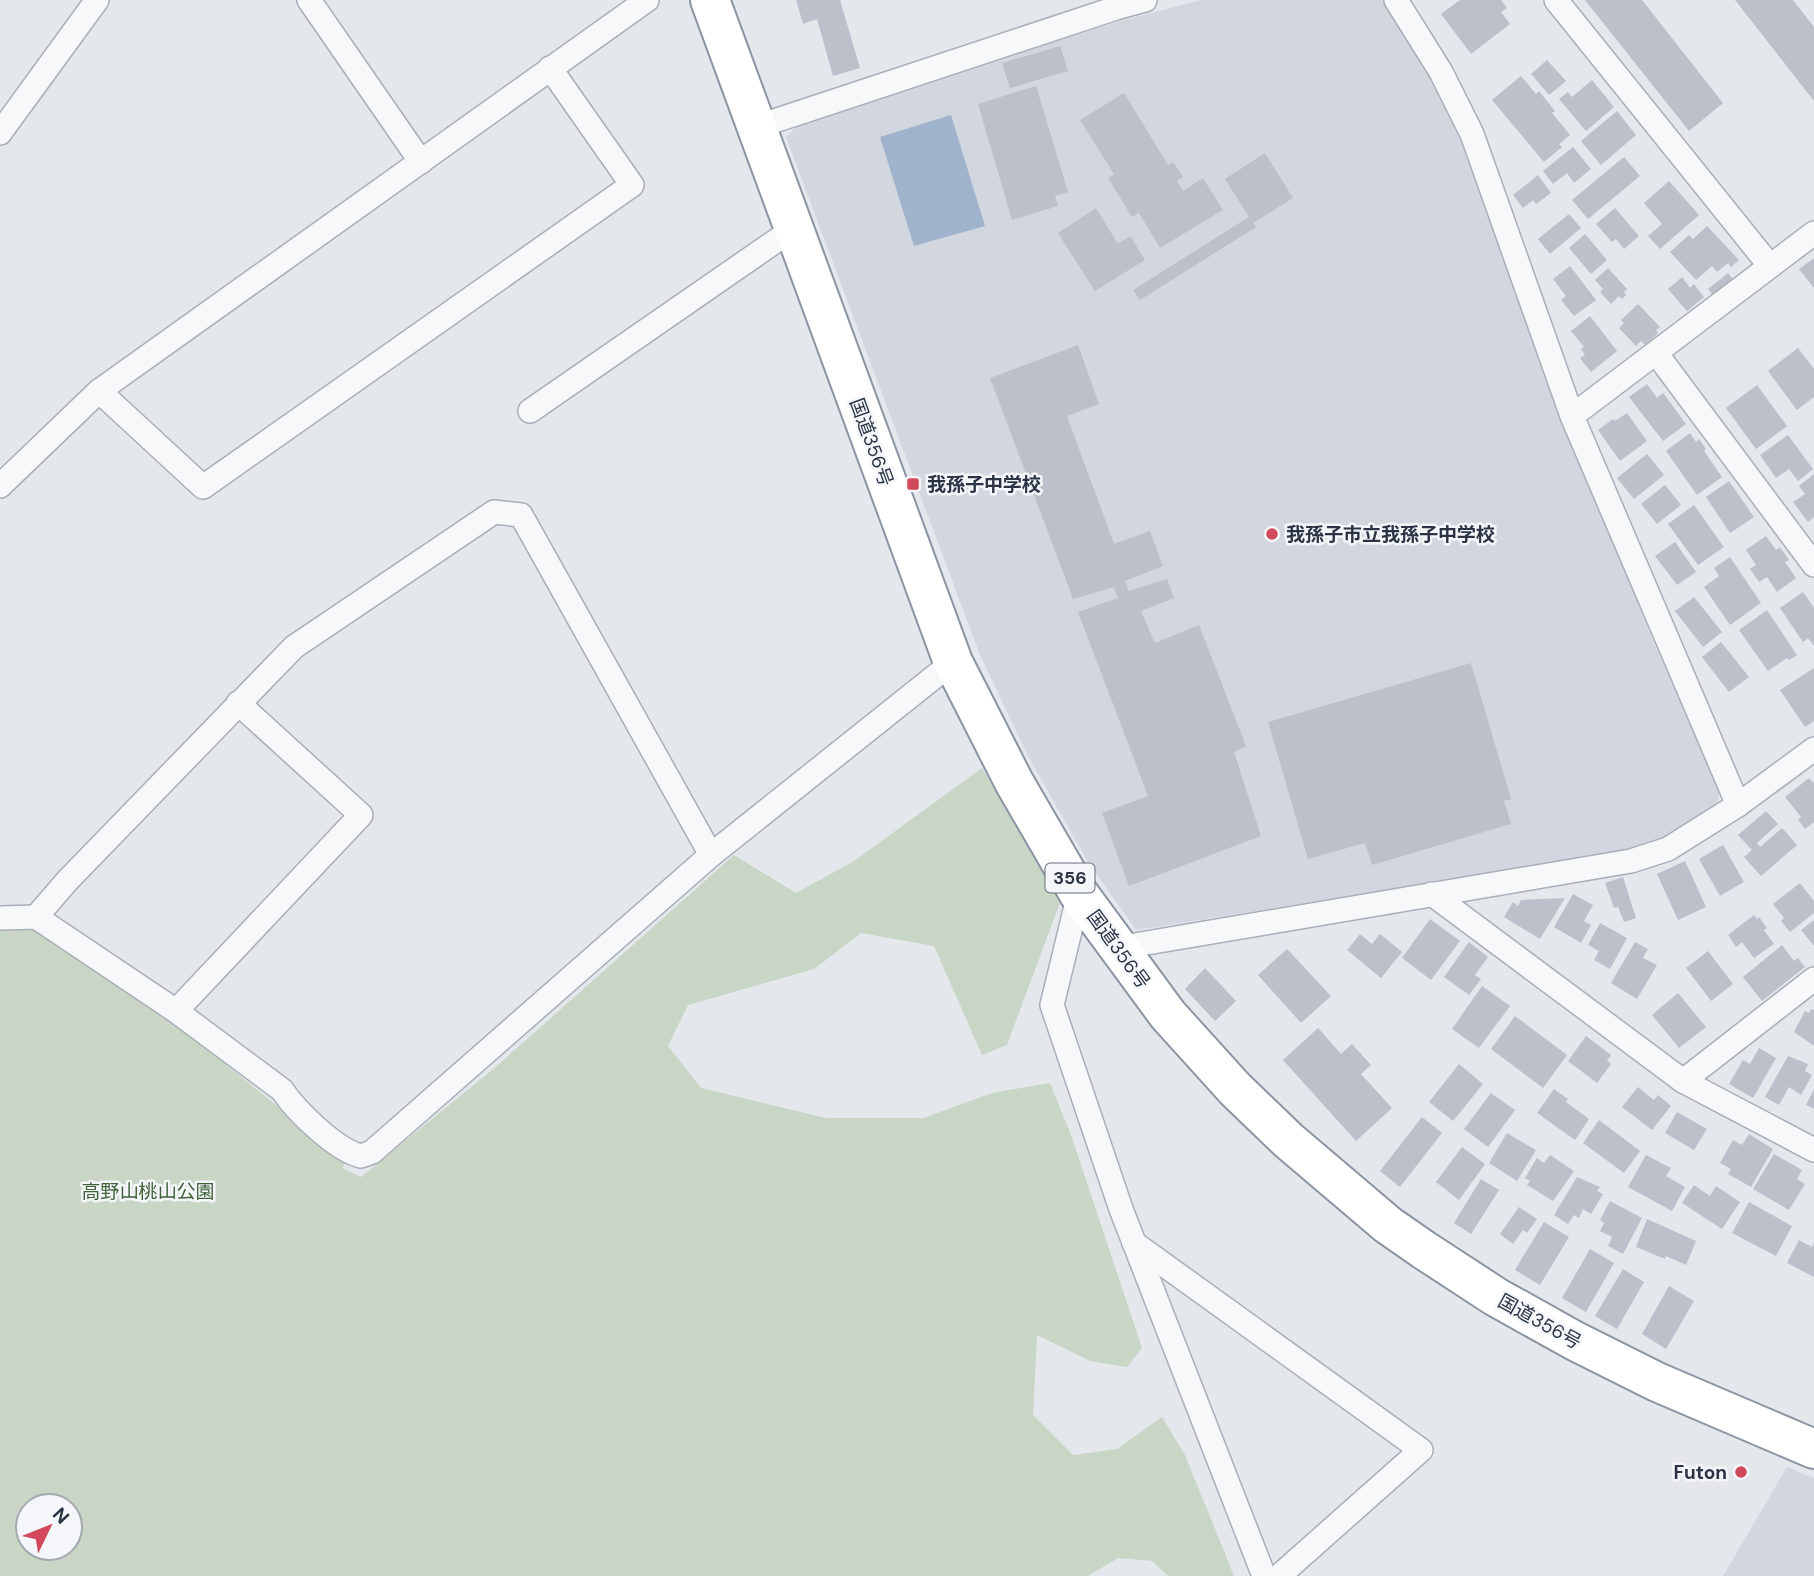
<svg xmlns="http://www.w3.org/2000/svg" width="1814" height="1576" font-family="'DM Sans','Noto Sans JP',sans-serif">
  <style>
    .built { fill: #d2d6de }
    .green { fill: #c9d6c5; fill-rule: evenodd }
    .water { fill: #9fb4cc }
    .building { fill: #bbc0ca }
    .lines { fill: none; stroke-linecap: round; stroke-linejoin: round }
    .minor-casing { stroke: #a9aeb7; stroke-width: 26 }
    .trunk-casing { stroke: #8b94a3; stroke-width: 42 }
    .minor { stroke: #f7f8fa; stroke-width: 23 }
    .trunk { stroke: #fff; stroke-width: 38 }
    .poi-dot { fill: #d1495b; stroke: #f4f6f9; stroke-width: 2.5 }
    .labels { text-anchor: middle; stroke-width: 5; stroke-linejoin: round; paint-order: stroke }
    .shield { fill: #f4f6f9; stroke: #676e7b; stroke-width: 2 }
    .shield-label { font-size: 18px; font-weight: bold; fill: #2b3445 }
    .street-label { font-size: 19px; fill: #2b3445; stroke: #f4f6f9 }
    .poi-label { font-size: 19px; font-weight: bold; fill: #2b3445; stroke: #f4f6f9; text-anchor: start }
    .park-label { font-size: 19px; fill: #3f6138; stroke: #f4f6f9 }
  </style>
  <rect width="100%" height="100%" fill="#e4e7ec"/>
  <!-- built -->
  <g class="built">
    <polygon points="1201,0 1383,0 1433,77 1463,140 1564,419 1656,648 1721,788 1716,807 1664,839 1617,854 1136,930 1088,862 1029,758 980,655 786,137 802,122 1120,21"/>
    <polygon points="1787,1467 1814,1478 1814,1576 1723,1576"/>
  </g>
  <!-- green -->
  <path class="green" d="M 982,768 L 1061,900 L 1007,1045 L 982,1055 L 934,946 L 861,933 L 814,969 L 688,1005 L 668,1046 L 701,1088 L 826,1118 L 924,1118 L 992,1093 L 1050,1083 L 1071,1135 L 1142,1348 L 1127,1367 L 1090,1361 L 1037,1335 L 1033,1415 L 1073,1455 L 1117,1449 L 1162,1417 L 1185,1455 L 1234,1576 L 1168,1576 L 1152,1561 L 1118,1558 L 1088,1576 L 0,1576 L 0,928 L 34,928 L 45,933 L 203,1046 L 346,1162 L 342,1168 L 361,1177 L 498,1065 L 734,855 L 796,893 L 854,861 ZM 28,1506 L 70,1506 L 70,1548 L 28,1548 Z"/>
  <!-- water -->
  <polygon class="water" points="951,115 985,226 914,246 880,137"/>
  <!-- building -->
  <g class="building">
    <polygon points="796,0 840,0 860,68 833,76 817,19 803,24"/>
    <polygon points="1460,0 1501,0 1507,8 1501,12 1510,24 1471,54 1441,14"/>
    <polygon points="1585,0 1642,0 1723,103 1689,131"/>
    <polygon points="1735,0 1793,0 1814,27 1814,101"/>
    <polygon points="1060,46 1068,71 1010,88 1002,63"/>
    <polygon points="1547,60 1566,81 1549,95 1531,74"/>
    <polygon points="1521,76 1536,94 1539,91 1555,111 1552,113 1570,135 1559,144 1562,147 1544,162 1492,100"/>
    <polygon points="1592,80 1614,107 1586,131 1559,99 1568,92 1572,97"/>
    <polygon points="1036,86 1068,192 1055,196 1058,206 1012,220 978,104"/>
    <polygon points="1124,93 1168,165 1173,162 1183,177 1177,181 1183,191 1203,178 1223,210 1160,248 1139,213 1132,217 1108,178 1114,174 1080,120"/>
    <polygon points="1617,111 1636,135 1601,165 1581,141"/>
    <polygon points="1573,147 1591,169 1574,183 1567,173 1553,184 1543,171"/>
    <polygon points="1265,153 1293,198 1253,223 1256,227 1140,300 1133,290 1249,217 1225,179"/>
    <polygon points="1624,157 1640,176 1588,219 1572,200"/>
    <polygon points="1538,175 1551,193 1536,204 1533,200 1523,208 1513,195"/>
    <polygon points="1669,181 1699,215 1660,249 1648,236 1662,224 1644,203"/>
    <polygon points="1096,208 1118,244 1130,236 1145,260 1095,291 1058,233"/>
    <polygon points="1615,208 1639,236 1624,249 1616,239 1612,242 1596,224"/>
    <polygon points="1569,214 1581,228 1550,254 1538,239"/>
    <polygon points="1707,226 1739,260 1731,267 1728,263 1717,272 1712,266 1696,280 1670,252 1689,235 1693,239"/>
    <polygon points="1585,234 1607,260 1591,274 1569,248"/>
    <polygon points="1814,258 1814,288 1799,269"/>
    <polygon points="1570,266 1596,300 1574,316 1561,300 1566,296 1553,279"/>
    <polygon points="1608,268 1627,289 1624,292 1626,295 1622,299 1619,296 1611,304 1600,292 1603,289 1595,280"/>
    <polygon points="1728,273 1735,282 1715,298 1708,289"/>
    <polygon points="1682,277 1690,288 1694,284 1704,297 1687,311 1668,289"/>
    <polygon points="1638,304 1660,327 1656,330 1658,333 1645,345 1641,341 1636,346 1619,328 1624,323 1621,320"/>
    <polygon points="1590,316 1617,351 1591,372 1580,358 1585,355 1581,349 1584,347 1571,331"/>
    <polygon points="1078,345 1099,404 1067,416 1114,544 1150,531 1163,566 1125,581 1129,591 1167,579 1174,598 1141,611 1155,643 1199,625 1246,746 1234,752 1261,836 1129,886 1102,813 1148,796 1078,612 1118,598 1114,587 1073,599 990,378"/>
    <polygon points="1798,348 1814,369 1814,397 1797,410 1768,371"/>
    <polygon points="1647,384 1657,398 1663,393 1686,424 1663,441 1629,397"/>
    <polygon points="1757,385 1787,426 1756,449 1726,408"/>
    <polygon points="1627,413 1647,441 1620,461 1598,430 1613,419 1615,421"/>
    <polygon points="1690,433 1696,442 1699,439 1706,449 1704,451 1722,477 1697,495 1666,451"/>
    <polygon points="1788,435 1813,469 1798,481 1789,469 1776,478 1760,455"/>
    <polygon points="1647,454 1664,475 1634,499 1617,478"/>
    <polygon points="1814,474 1814,517 1808,522 1793,502 1805,494 1799,486"/>
    <polygon points="1729,481 1754,517 1730,533 1706,497"/>
    <polygon points="1665,485 1681,505 1657,524 1641,504"/>
    <polygon points="1694,505 1724,547 1698,565 1668,524"/>
    <polygon points="1766,536 1776,550 1780,547 1789,560 1785,562 1796,578 1777,592 1767,577 1759,582 1750,569 1756,565 1746,550"/>
    <polygon points="1675,542 1696,572 1677,585 1655,556"/>
    <polygon points="1730,557 1761,603 1730,625 1704,587 1719,576 1714,568"/>
    <polygon points="1803,592 1814,608 1814,646 1808,638 1803,642 1780,608"/>
    <polygon points="1694,597 1722,632 1703,647 1675,611"/>
    <polygon points="1767,610 1797,655 1789,660 1787,658 1768,671 1739,630"/>
    <polygon points="1721,642 1749,677 1729,692 1702,657"/>
    <polygon points="1471,663 1511,799 1504,801 1511,824 1372,865 1365,843 1308,859 1268,722"/>
    <polygon points="1814,668 1814,721 1805,727 1780,690"/>
    <polygon points="1809,778 1814,783 1814,822 1805,829 1798,820 1801,817 1785,797"/>
    <polygon points="1766,811 1778,824 1757,843 1760,847 1782,828 1797,845 1761,876 1744,857 1752,850 1738,835"/>
    <polygon points="1723,845 1744,882 1720,896 1699,859"/>
    <polygon points="1685,861 1706,907 1678,920 1657,874"/>
    <polygon points="1623,877 1636,918 1624,922 1618,907 1614,908 1605,883"/>
    <polygon points="1800,883 1814,901 1814,913 1790,932 1781,921 1784,918 1773,904"/>
    <polygon points="1573,894 1593,905 1584,921 1591,925 1581,943 1554,927"/>
    <polygon points="1565,898 1540,939 1504,917 1513,902 1518,906 1521,900"/>
    <polygon points="1754,915 1757,919 1759,917 1767,928 1764,930 1774,944 1754,958 1742,942 1736,947 1728,935"/>
    <polygon points="1430,919 1460,941 1431,980 1402,958"/>
    <polygon points="1814,920 1814,946 1801,930"/>
    <polygon points="1600,923 1627,938 1610,969 1594,960 1599,951 1588,945"/>
    <polygon points="1360,934 1372,944 1380,934 1402,952 1381,978 1347,950"/>
    <polygon points="1469,942 1488,957 1475,975 1481,979 1469,995 1444,977"/>
    <polygon points="1635,942 1648,949 1643,958 1657,965 1637,999 1611,983"/>
    <polygon points="1782,945 1794,961 1798,958 1805,967 1762,1001 1743,977"/>
    <polygon points="1287,949 1331,996 1301,1023 1258,975"/>
    <polygon points="1708,951 1733,984 1711,1001 1686,968"/>
    <polygon points="1205,968 1236,1001 1215,1021 1185,989"/>
    <polygon points="1482,986 1510,1006 1479,1048 1452,1029"/>
    <polygon points="1678,993 1706,1027 1679,1048 1652,1015"/>
    <polygon points="1811,1009 1814,1010 1814,1046 1794,1032 1805,1011 1809,1013"/>
    <polygon points="1515,1016 1567,1055 1543,1088 1491,1049"/>
    <polygon points="1318,1028 1341,1054 1352,1044 1371,1065 1361,1074 1392,1108 1356,1141 1283,1060"/>
    <polygon points="1586,1036 1611,1055 1607,1061 1611,1064 1597,1083 1568,1061"/>
    <polygon points="1759,1048 1776,1058 1753,1098 1729,1084 1743,1060 1750,1064"/>
    <polygon points="1788,1056 1808,1064 1805,1071 1812,1075 1801,1095 1789,1087 1779,1105 1765,1097"/>
    <polygon points="1459,1064 1483,1084 1453,1121 1429,1102"/>
    <polygon points="1638,1087 1654,1100 1658,1095 1671,1106 1652,1130 1622,1107"/>
    <polygon points="1554,1089 1568,1099 1566,1102 1589,1119 1575,1140 1537,1113"/>
    <polygon points="1814,1089 1814,1109 1806,1105"/>
    <polygon points="1491,1093 1515,1110 1488,1147 1464,1129"/>
    <polygon points="1677,1112 1707,1129 1694,1150 1665,1133"/>
    <polygon points="1422,1117 1442,1133 1400,1187 1380,1171"/>
    <polygon points="1599,1120 1640,1151 1624,1173 1583,1143"/>
    <polygon points="1507,1133 1536,1150 1517,1181 1489,1163"/>
    <polygon points="1749,1134 1773,1149 1751,1187 1728,1174 1731,1169 1720,1163 1733,1140 1742,1145"/>
    <polygon points="1462,1147 1485,1164 1459,1200 1436,1182"/>
    <polygon points="1774,1154 1802,1170 1797,1179 1805,1184 1789,1210 1753,1189"/>
    <polygon points="1550,1155 1574,1171 1553,1201 1527,1185 1530,1181 1525,1178 1537,1158 1544,1163"/>
    <polygon points="1646,1155 1671,1168 1666,1176 1685,1187 1672,1211 1628,1187"/>
    <polygon points="1577,1177 1600,1187 1597,1191 1603,1194 1591,1214 1583,1209 1579,1218 1574,1215 1568,1224 1554,1215"/>
    <polygon points="1481,1179 1499,1190 1471,1234 1454,1223"/>
    <polygon points="1694,1185 1710,1196 1716,1186 1740,1202 1722,1229 1682,1203"/>
    <polygon points="1610,1201 1642,1218 1623,1254 1608,1246 1612,1237 1600,1231 1604,1223 1600,1220"/>
    <polygon points="1749,1202 1792,1226 1776,1256 1732,1233"/>
    <polygon points="1519,1207 1537,1219 1527,1233 1523,1230 1513,1244 1500,1234"/>
    <polygon points="1647,1219 1696,1241 1686,1265 1666,1256 1665,1259 1636,1247"/>
    <polygon points="1544,1222 1569,1237 1540,1285 1515,1270"/>
    <polygon points="1799,1240 1812,1247 1814,1243 1814,1277 1787,1263"/>
    <polygon points="1590,1249 1614,1263 1586,1312 1562,1298"/>
    <polygon points="1623,1269 1644,1282 1617,1329 1595,1316"/>
    <polygon points="1669,1286 1694,1301 1666,1349 1642,1334"/>
  </g>
  <g class="lines">
    <!-- minor casing -->
    <g class="minor-casing">
      <g id="minor">
        <polyline points="309,0 421,162"/>
        <polyline points="1396,0 1441,72 1472,134 1572,416 1738,805"/>
        <polyline points="1556,0 1770,266"/>
        <polyline points="756,127 1116,8 1145,0"/>
        <polyline points="0,133 97,0"/>
        <polyline points="1656,353 1814,565"/>
        <polyline points="99,391 203,487 632,185 550,68"/>
        <polyline points="530,411 793,229"/>
        <polyline points="1572,416 1814,233"/>
        <polyline points="0,486 99,391 647,0"/>
        <polyline points="1079,894 1052,1005 1121,1209 1264,1576"/>
        <polyline points="1432,894 1683,1081 1814,1150"/>
        <polyline points="36,917 67,881 294,647 494,512 521,515 711,855"/>
        <path d="M 0,918 L 36,917 L 176,1011 L 282,1090 C 296,1111 336,1150 361,1156 L 372,1152 L 711,855 L 953,662"/>
        <polyline points="1117,948 1631,861 1668,849 1738,805 1814,749"/>
        <polyline points="176,1011 361,815 238,703"/>
        <polyline points="1683,1081 1814,979"/>
        <polyline points="1134,1243 1421,1450 1279,1576"/>
      </g>
    </g>
    <!-- trunk casing -->
    <g class="trunk-casing">
      <polyline id="trunk" points="710,0 953,662 1014,782 1079,894 1168,1015 1235,1089 1288,1140 1388,1225 1424,1250 1496,1297 1575,1341 1657,1382 1814,1449"/>
    </g>
    <!-- minor -->
    <use href="#minor" class="minor"/>
    <!-- trunk -->
    <use href="#trunk" class="trunk"/>
  </g>
  <!-- markers -->
  <g class="poi-dot">
    <rect x="906" y="477" width="14" height="14" rx="3.5"/>
    <circle cx="1272" cy="534" r="7"/>
    <circle cx="1741" cy="1472" r="7"/>
  </g>
  <g class="labels">
    <!-- shield labels -->
    <rect class="shield" x="1045.5" y="863.5" width="49" height="29" rx="5"/>
    <g class="shield-label">
      <text x="1070" y="884">356</text>
    </g>
    <!-- street labels -->
    <g class="street-label">
      <text transform="translate(872 442) rotate(70)" y="7">国道356号</text>
      <text transform="translate(1119 949) rotate(54)" y="7">国道356号</text>
      <text transform="translate(1540 1321) rotate(29)" y="7">国道356号</text>
    </g>
    <!-- poi labels -->
    <g class="poi-label">
      <text x="927" y="491">我孫子中学校</text>
      <text x="1286" y="541">我孫子市立我孫子中学校</text>
      <text x="1727" y="1479" text-anchor="end">Futon</text>
    </g>
    <!-- park labels -->
    <g class="park-label">
      <text x="148" y="1198">高野山桃山公園</text>
    </g>
  </g>
  <!-- north arrow -->
  <g transform="translate(49 1527) rotate(47)"><circle r="33" fill="#f4f6f9" stroke="#a4a8b1" stroke-width="2"/>
  <path d="M0-5L12 26L0 18L-12 26Z" fill="#d1495b"/>
  <text y="-10" font-size="19" font-weight="bold" text-anchor="middle" fill="#2b3445">N</text>
  </g>
</svg>
